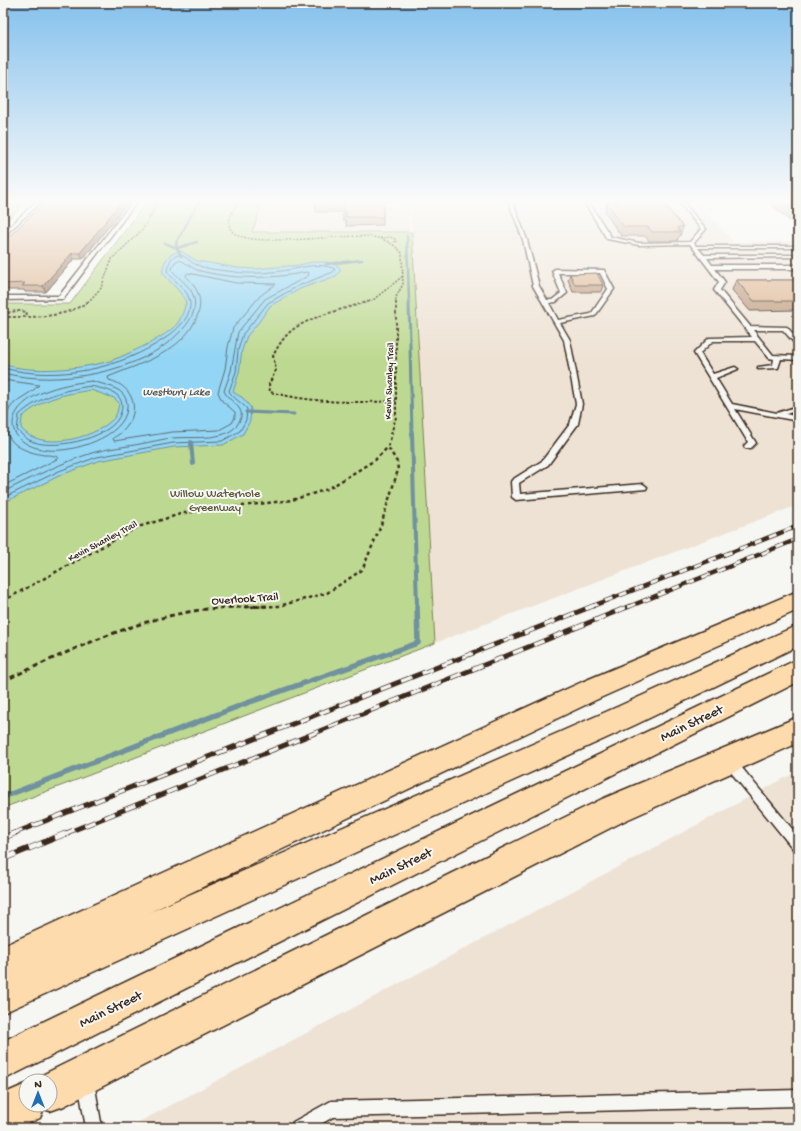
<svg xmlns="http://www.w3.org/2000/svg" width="801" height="1131" font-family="'Gochi Hand',sans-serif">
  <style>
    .built { fill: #eee2d4 }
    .green { fill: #bdd991; stroke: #7c8258 }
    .water { fill: #92d5f4; stroke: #6f919e; fill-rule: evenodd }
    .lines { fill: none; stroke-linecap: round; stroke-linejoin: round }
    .shore { stroke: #5e6e74; stroke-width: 1 }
    .stream-far3 { stroke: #6f919e; stroke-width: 2.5 }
    .stream-far2 { stroke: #6f919e; stroke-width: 3 }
    .stream-far1 { stroke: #6f919e; stroke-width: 4 }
    .stream { stroke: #6f919e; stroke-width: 5.5 }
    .lane-casing { stroke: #3b2a1e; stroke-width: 3 }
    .highway-casing { stroke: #3b2a1e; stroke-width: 3 }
    .path-far3 { stroke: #3b2a1e; stroke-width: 1.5; stroke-dasharray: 2 1.5; stroke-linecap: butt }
    .path-far2 { stroke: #3b2a1e; stroke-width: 2; stroke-dasharray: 3 2; stroke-linecap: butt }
    .path-far1 { stroke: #3b2a1e; stroke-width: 2.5; stroke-dasharray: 3.5 3; stroke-linecap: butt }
    .path { stroke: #3b2a1e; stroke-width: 3; stroke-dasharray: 5 3.5; stroke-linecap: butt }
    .lane { fill: #f6f6f2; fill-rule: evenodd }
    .highway { fill: #fedbac; fill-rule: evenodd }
    .rail-far2-casing { stroke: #3b2a1e; stroke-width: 4.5 }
    .rail-far1-casing { stroke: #3b2a1e; stroke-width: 5 }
    .rail-casing { stroke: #3b2a1e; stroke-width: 6 }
    .rail-far2 { stroke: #f6f6f2; stroke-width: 3; stroke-dasharray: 8; stroke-linecap: butt }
    .rail-far1 { stroke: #f6f6f2; stroke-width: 3.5; stroke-dasharray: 11; stroke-linecap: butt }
    .rail { stroke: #f6f6f2; stroke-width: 5; stroke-dasharray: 14; stroke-linecap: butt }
    .wall { fill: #be9a7a; stroke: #3b2a1e }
    .shaded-wall { fill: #9b7d63; stroke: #3b2a1e }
    .building { fill: #ddb38e; stroke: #3b2a1e }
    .labels { text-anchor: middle; stroke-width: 4; stroke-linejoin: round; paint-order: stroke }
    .far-street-label { font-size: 10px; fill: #3b2a1e; stroke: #f6f6f2 }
    .far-water-label { font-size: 11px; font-style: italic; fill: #515554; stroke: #f6f6f2 }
    .park-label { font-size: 12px; fill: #5c563b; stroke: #f6f6f2 }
    .street-label { font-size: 12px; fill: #3b2a1e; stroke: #f6f6f2 }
    .near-street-label { font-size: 14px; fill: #3b2a1e; stroke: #f6f6f2 }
  </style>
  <rect width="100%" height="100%" fill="#f6f6f2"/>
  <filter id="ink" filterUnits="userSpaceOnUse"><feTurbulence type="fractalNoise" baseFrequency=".025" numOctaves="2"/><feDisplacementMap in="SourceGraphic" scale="8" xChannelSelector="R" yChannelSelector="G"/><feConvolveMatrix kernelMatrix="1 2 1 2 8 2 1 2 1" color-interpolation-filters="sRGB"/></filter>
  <g filter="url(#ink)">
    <!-- built -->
    <g class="built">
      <polygon points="264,200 409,200 409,232 251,232"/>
      <polygon points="410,200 695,200 734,242 798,241 798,505 435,643"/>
      <polygon points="798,771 798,1128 128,1128"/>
    </g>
    <!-- green -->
    <g class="green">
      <polygon points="3,200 29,200 3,224"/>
      <polygon points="148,200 264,200 252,232 412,232 435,643 3,808 3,304 70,304"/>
    </g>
    <!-- water -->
    <path class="water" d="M 181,251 L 197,261 L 238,268 L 255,269 L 299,265 L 312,262 L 328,262 L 338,266 L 341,270 L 336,276 L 300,289 L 270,306 L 258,323 L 247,336 L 242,350 L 239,373 L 233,392 L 243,398 L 251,408 L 250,421 L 243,434 L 223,445 L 174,447 L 98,461 L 61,475 L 3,503 L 3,364 C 32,374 80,369 110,361 C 124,356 138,349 152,342 C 160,337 171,331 177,324 C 182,317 184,310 186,302 C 180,289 169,283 162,271 C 165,260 168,253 181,251 ZM 91,390 L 114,398 L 119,403 C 118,409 117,416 112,420 C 93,439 39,452 21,428 L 22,417 C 46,397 61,395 91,390 Z"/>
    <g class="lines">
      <!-- shore -->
      <g class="shore">
        <path d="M 188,273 L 236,283 L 276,284 L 260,296 L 233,328 L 228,347 L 225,369 L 218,392 L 222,401 L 235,412 L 235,417 L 232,423 L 219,430 L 172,432 L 114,441 L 113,438 C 116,436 120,434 123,431 C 142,412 134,386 109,380 L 108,377 C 141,363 185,352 198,314 C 203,299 197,287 186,276 Z"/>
        <path d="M 3,368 C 58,382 121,369 167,337 C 178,329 191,317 190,303 C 189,289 174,282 167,271 C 168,265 171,255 179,255 C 185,255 190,262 195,264 C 207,270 222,270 235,272 C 250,274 265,273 281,271 C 299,269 318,261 335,269 L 333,272 L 298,286 L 268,303 L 243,334 L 238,350 L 236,372 L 229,391 C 233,398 242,403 247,409 L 246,420 L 240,431 L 222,441 L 173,443 L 97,457 L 59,471 L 3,498"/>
        <path d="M 3,373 C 57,387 142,373 181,331 C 189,323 197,311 194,298 C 192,287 179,279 172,270 L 174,263 L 178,260 C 185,261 190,267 197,270 C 232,280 272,279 307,272 L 309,274 L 308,276 L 265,299 L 238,332 L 231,371 L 224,391 C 229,402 246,407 240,420 C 230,443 194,436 173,438 C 162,439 151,442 140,444 C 125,447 110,448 95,452 C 63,462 33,477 3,492"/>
        <path d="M 3,380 L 39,385 C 31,394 17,398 10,408 C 7,413 6,420 6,426 C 7,446 27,452 44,455 C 49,455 55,455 59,458 L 3,486"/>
        <path d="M 92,381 C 100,384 111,385 118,390 C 124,393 128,401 127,408 C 125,437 72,453 48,450 C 10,446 0,417 33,397 C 51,387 72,383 92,381 Z"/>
        <path d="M 91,386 C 98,388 112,390 117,395 C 122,400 123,405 121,412 C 115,438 56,450 34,442 C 27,440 22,435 17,430 L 19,415 C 40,396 64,390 91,386 Z"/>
      </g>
      <!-- stream-far3 -->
      <g class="stream-far3">
        <polyline points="407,236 409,302"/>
        <polyline points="165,243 177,248 176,243 200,200"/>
        <polyline points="181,256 177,248 197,242"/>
        <polyline points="326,264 362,260"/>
      </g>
      <!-- stream-far2 -->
      <g class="stream-far2">
        <polyline points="409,301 412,434"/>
        <polyline points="246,412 294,414"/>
      </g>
      <!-- stream-far1 -->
      <g class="stream-far1">
        <polyline points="412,433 417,607"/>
        <polyline points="191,442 193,464"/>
      </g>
      <!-- stream -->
      <polyline class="stream" points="3,797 247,703 418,643 417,606"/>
      <!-- lane casing -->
      <g class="lane-casing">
        <g id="lane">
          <polygon points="38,200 43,200 3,237 3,233"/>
          <polygon points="134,200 138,200 63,299 3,300 3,296 59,296"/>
          <path d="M 508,200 L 512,200 L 527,240 L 539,286 L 547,300 L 552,300 L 561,293 L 552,271 L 555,269 L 604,270 L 614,289 L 595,316 L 560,323 L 570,340 L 582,404 L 578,424 L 548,465 L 519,483 L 520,494 L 643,484 L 647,487 L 646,489 L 516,500 L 512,497 L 511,482 L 512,480 L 542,461 L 570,424 L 576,404 L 564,340 L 533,286 L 523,240 ZM 558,273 L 600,273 L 608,289 L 591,314 L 558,320 L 549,303 L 556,302 L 567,293 Z"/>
          <polygon points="583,200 587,200 611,237 639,243 690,242 701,229 677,200 681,200 706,229 694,243 696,246 798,246 798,248 698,248 704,255 798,255 798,257 707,258 712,265 798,265 798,269 715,269 725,282 720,290 750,326 787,327 798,340 798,346 796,345 783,330 753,330 773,355 798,356 798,360 781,359 778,368 758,369 758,367 773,365 774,359 769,358 755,341 713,341 700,353 713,374 735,367 738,369 716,378 732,404 777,413 798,406 798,410 786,414 798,417 798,421 735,409 756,443 751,448 745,448 744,446 748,442 694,353 709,338 752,337 714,290 719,282 690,244 639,245 607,239"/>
          <polygon points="729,755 733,757 798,836 798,852 794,850 725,765 723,761 725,757"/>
          <polygon points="86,1074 92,1076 94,1082 102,1128 86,1128 78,1082 80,1076"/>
          <polygon points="798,1090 798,1106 333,1117 314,1128 291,1128 293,1122 331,1101"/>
        </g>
      </g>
      <!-- highway casing -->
      <g class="highway-casing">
        <g id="highway">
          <polygon points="798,591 798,610 600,698 150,912 617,707 798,625 798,646 635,725 3,1013 3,946 582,682"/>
          <polygon points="798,659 798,682 3,1080 3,1041"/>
          <polygon points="798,717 798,743 624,821 64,1106 50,1111 44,1109 40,1118 19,1128 3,1128 3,1094 26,1084 26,1105 50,1105 50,1081 35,1081 36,1078 602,799"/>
        </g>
      </g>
      <!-- path-far3 -->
      <g class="path-far3">
        <path d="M 241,200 C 235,207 225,220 231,230 C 245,251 346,232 373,237 C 385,239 394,244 402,253 L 403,284 L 396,297 L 396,302"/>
        <polyline points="3,213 13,204 12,200"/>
        <polyline points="380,238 390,237 395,239 396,241 393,243"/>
        <polyline points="88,302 101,288 112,259 143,229 150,217 158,200"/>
        <polyline points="367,302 373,300 403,276"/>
      </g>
      <!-- path-far2 -->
      <g class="path-far2">
        <path d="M 370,301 C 348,308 309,316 291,331 C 283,338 278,346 273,356 L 276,370 L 269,384 L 270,392 C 312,403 353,403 396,401"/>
        <path d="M 3,315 C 11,311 18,310 27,312 L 26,317"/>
        <path d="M 3,317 C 32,317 64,319 89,301"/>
        <polyline points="391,434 396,417 396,301"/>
      </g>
      <!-- path-far1 -->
      <g class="path-far1">
        <polyline points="3,601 138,527 184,513 292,500 328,489 375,460 388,447 392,433"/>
        <polyline points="244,607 279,606 327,593 362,570 380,528 398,470 397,462 388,447"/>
      </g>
      <!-- path -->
      <path class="path" d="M 3,681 C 68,652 135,618 207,609 C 227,607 248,607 268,606"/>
      <!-- lane -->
      <use href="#lane" class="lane"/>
      <!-- highway -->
      <use href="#highway" class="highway"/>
      <!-- rail-far2 casing -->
      <g class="rail-far2-casing">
        <g id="rail-far2">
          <polyline points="590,607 798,526"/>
          <polyline points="628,607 798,539"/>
        </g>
      </g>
      <!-- rail-far1 casing -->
      <g class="rail-far1-casing">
        <g id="rail-far1">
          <polyline points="12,834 593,606"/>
          <polyline points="64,834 630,606"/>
        </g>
      </g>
      <!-- rail casing -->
      <g class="rail-casing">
        <g id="rail">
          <polyline points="3,838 15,833"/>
          <polyline points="3,859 67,833"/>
        </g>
      </g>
      <!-- rail-far2 -->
      <use href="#rail-far2" class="rail-far2"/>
      <!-- rail-far1 -->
      <use href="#rail-far1" class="rail-far1"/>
      <!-- rail -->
      <use href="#rail" class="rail"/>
    </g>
    <!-- wall -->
    <g class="wall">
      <polygon points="130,200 83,259 74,259 46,292 25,292 24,290 3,290 3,242"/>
      <polygon points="316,200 395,200 395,202 383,202 383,225 346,226 346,221 343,221 343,212 316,212 315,204"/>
      <polygon points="608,200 661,200 683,227 680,236 679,236 677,241 649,241 645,236 621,236 605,212 607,203 610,203"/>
      <polygon points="766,200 798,200 798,228"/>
      <polygon points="570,274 603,285 601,292 573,292 568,280"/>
      <polygon points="736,280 798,280 798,310 750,311 732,290"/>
    </g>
    <!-- shaded-wall -->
    <g class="shaded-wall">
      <polygon points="123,200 130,200 83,259 80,253"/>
      <polygon points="72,253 74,259 46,292 43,286"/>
    </g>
    <!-- building -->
    <g class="building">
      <polygon points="47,200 123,200 80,253 72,253 43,286 22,286 25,283 3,284 3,242"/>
      <polygon points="316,200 383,200 383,217 346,217 346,212 343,212 344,204 315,204"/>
      <polygon points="615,200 661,200 683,227 677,227 680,232 652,232 648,227 624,227 607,203 617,203"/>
      <polygon points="781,200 798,200 798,215"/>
      <polygon points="597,273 603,285 575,285 570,274"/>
      <polygon points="736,280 798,280 798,301 754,301"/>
    </g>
  </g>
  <!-- sky -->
  <linearGradient id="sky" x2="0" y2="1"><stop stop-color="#85c1ed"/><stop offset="0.56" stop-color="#fbfbf9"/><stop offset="1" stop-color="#fbfbf9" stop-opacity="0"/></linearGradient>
  <rect width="801" height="359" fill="url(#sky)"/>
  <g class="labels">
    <!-- far-street labels -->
    <g class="far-street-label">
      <text transform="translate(388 381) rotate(-88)" y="4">Kevin Shanley Trail</text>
      <text transform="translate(102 540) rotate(-28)" y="4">Kevin Shanley Trail</text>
    </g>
    <!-- far-water labels -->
    <g class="far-water-label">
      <text x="176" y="395">Westbury Lake</text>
    </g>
    <!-- park labels -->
    <g class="park-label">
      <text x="215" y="497">Willow Waterhole<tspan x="215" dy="14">Greenway</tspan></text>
    </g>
    <!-- street labels -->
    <g class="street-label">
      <text transform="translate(245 598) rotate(-4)" y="4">Overlook Trail</text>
    </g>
    <!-- near-street labels -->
    <g class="near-street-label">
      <text transform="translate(691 722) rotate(-26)" y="5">Main Street</text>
      <text transform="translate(400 865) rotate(-26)" y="5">Main Street</text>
      <text transform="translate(110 1008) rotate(-26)" y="5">Main Street</text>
    </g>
  </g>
  <!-- margin -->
  <rect width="801" height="1131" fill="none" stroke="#f6f6f2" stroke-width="16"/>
  <rect x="8" y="8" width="785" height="1115" fill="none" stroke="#3b2a1e" stroke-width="1.5" filter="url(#ink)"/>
  <!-- north arrow -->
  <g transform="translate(38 1093)"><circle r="19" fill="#f6f6f2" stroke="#aba49d"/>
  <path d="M0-3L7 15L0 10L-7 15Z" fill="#1f6fb2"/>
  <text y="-6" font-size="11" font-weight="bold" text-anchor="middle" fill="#3b2a1e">N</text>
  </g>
</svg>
